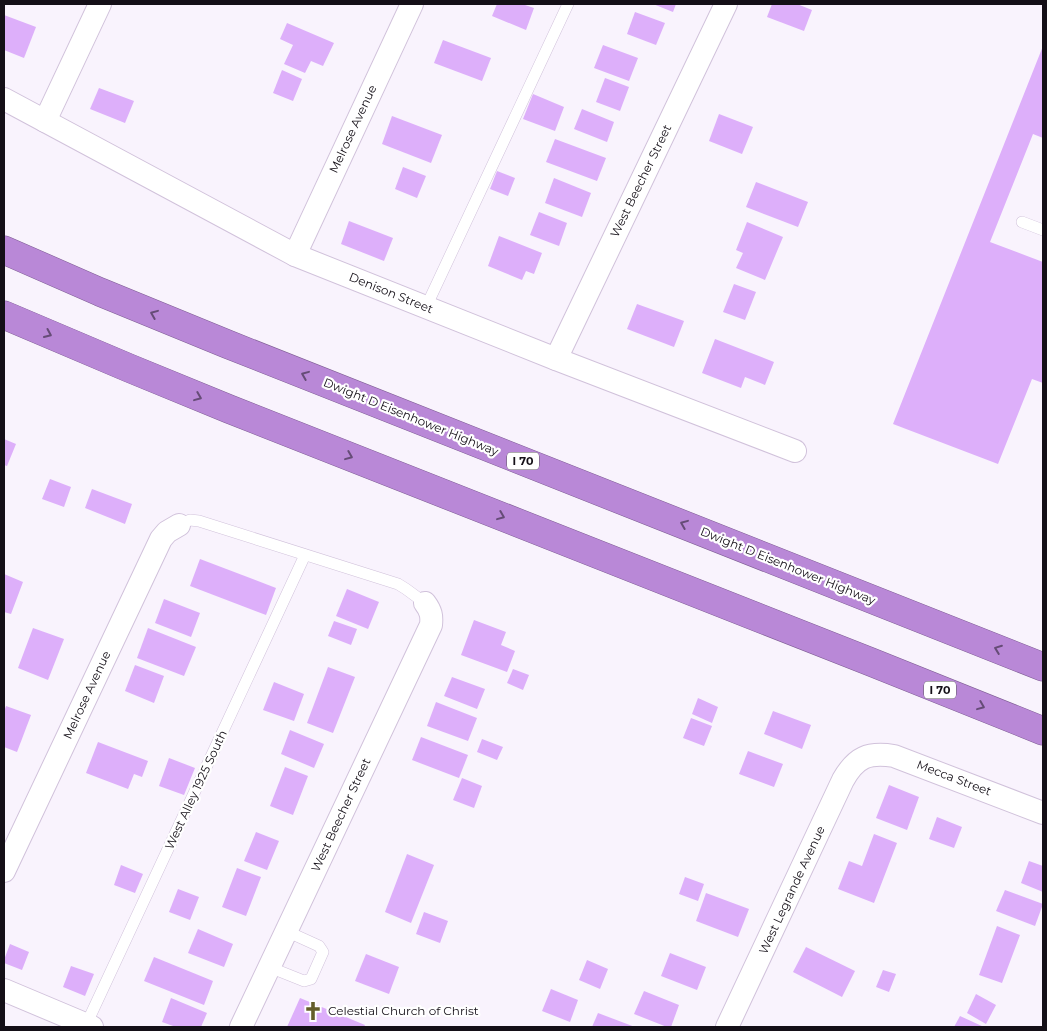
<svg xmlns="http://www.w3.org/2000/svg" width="1047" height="1031" font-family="Montserrat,sans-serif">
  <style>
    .building { fill: #ddaffa }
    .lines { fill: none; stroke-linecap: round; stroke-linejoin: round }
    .lane-casing { stroke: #d1c2db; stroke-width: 12 }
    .street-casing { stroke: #d1c2db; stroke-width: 24 }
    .highway-casing { stroke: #7f5e94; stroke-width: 29 }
    .lane { stroke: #fff; stroke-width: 11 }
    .street { stroke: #fff; stroke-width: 22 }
    .highway { stroke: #b988d7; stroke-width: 28 }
    .oneway { stroke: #664c77 }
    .labels { text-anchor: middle; stroke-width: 4.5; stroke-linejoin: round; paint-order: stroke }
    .shield { fill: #fff; stroke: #5a575d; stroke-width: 1 }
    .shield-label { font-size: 11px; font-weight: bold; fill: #140f17 }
    .street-label { font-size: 12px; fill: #140f17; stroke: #fff }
    .poi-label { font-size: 12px; fill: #140f17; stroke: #fff; text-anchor: start }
  </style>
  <rect width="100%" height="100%" fill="#f9f3fd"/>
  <!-- building -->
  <g class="building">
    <polygon points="497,4 522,4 534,8 526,30 492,16"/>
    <polygon points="653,4 676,4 673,12"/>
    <polygon points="772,4 797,4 812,10 804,31 767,17"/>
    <polygon points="635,12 665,23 656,45 627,34"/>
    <polygon points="4,15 36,27 24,58 4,50"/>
    <polygon points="287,23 334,43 323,66 311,61 305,73 284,64 293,45 280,39"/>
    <polygon points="443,40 491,58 482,81 434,63"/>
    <polygon points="603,45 638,58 629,81 594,68"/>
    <polygon points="1043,46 1043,138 1033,134 990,242 1043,262 1043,383 1032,379 998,464 893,424"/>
    <polygon points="282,70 302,79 293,101 273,93"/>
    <polygon points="605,78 629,87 620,111 596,102"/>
    <polygon points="99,88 134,101 125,123 90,109"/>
    <polygon points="533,94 564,107 555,131 523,119"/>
    <polygon points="582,109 614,122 607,142 574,129"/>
    <polygon points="719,114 753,127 742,154 709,141"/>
    <polygon points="392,116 442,135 431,163 382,144"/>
    <polygon points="555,139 606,158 597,181 546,162"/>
    <polygon points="403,167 426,176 417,198 395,189"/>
    <polygon points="497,171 515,178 508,196 490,189"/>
    <polygon points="554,178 591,193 582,217 545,203"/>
    <polygon points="756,182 808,202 798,227 746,207"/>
    <polygon points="539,212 567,223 559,246 530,235"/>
    <polygon points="349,221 393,238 384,261 341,244"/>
    <polygon points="747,222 783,237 765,280 736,268 743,253 736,250"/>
    <polygon points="499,236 542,253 534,274 526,271 522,280 488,266"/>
    <polygon points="734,284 756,292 745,320 723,312"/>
    <polygon points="637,304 684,321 674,347 627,329"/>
    <polygon points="715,339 774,362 765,385 745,377 741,388 702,373"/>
    <polygon points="4,439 16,444 7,466 4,465"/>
    <polygon points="50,479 71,487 64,507 42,499"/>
    <polygon points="92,489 132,504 125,524 85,508"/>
    <polygon points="200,559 276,588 266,615 190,586"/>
    <polygon points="4,574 23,582 11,614 4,612"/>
    <polygon points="347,589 379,602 368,629 336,616"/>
    <polygon points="164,599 200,613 191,637 155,623"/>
    <polygon points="474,620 506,632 501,645 515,651 507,672 461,655"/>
    <polygon points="334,621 357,629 351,645 328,636"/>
    <polygon points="33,628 64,639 48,680 18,668"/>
    <polygon points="148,628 196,647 184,676 137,658"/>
    <polygon points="135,665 164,676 154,703 125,691"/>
    <polygon points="328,667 355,677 333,733 307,723"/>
    <polygon points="513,669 529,675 523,690 507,683"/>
    <polygon points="452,677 485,689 477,709 444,696"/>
    <polygon points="274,682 304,694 294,721 263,710"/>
    <polygon points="698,698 718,707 712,723 692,714"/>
    <polygon points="436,702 477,718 468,741 427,726"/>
    <polygon points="6,706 31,715 17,752 4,747 4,712"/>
    <polygon points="773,711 811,725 802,749 764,734"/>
    <polygon points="691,718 712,726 704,746 683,738"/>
    <polygon points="290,730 324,744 314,768 281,754"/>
    <polygon points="421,737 468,755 459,778 412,760"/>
    <polygon points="482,739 503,747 497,760 477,752"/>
    <polygon points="98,742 148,761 142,777 134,774 128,789 86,773"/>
    <polygon points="748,751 783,764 774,787 739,774"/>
    <polygon points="169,758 195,768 184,795 159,786"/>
    <polygon points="285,767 308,776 293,815 270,806"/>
    <polygon points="462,778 482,786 474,808 453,800"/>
    <polygon points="889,785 919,797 907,830 876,818"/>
    <polygon points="937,817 962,827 954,848 929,839"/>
    <polygon points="256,832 279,841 267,870 244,861"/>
    <polygon points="874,834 897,843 874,903 838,889 849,861 862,866"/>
    <polygon points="407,854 434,865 411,923 385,912"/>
    <polygon points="1029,861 1043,866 1043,892 1021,883"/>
    <polygon points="121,865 143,874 135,893 114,885"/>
    <polygon points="237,868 261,877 246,916 222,907"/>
    <polygon points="685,877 704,884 698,901 679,894"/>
    <polygon points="178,889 199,897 190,920 169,912"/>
    <polygon points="1005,890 1043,904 1035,926 996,911"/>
    <polygon points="706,893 749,909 738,937 696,921"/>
    <polygon points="424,912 448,921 440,943 416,934"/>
    <polygon points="997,926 1020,935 1002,983 979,975"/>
    <polygon points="198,929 233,944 224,967 188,953"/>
    <polygon points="10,944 29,952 22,970 4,963 4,960"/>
    <polygon points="806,947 855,971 842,997 793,972"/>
    <polygon points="670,953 706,967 697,990 661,976"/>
    <polygon points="366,954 399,967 389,994 355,981"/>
    <polygon points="154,957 213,981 204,1005 144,981"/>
    <polygon points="587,960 608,969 600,989 579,980"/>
    <polygon points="71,966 94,974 85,996 63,987"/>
    <polygon points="883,970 896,974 889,992 876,987"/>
    <polygon points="551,989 578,1000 570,1022 542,1011"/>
    <polygon points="644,991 679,1005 671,1027 667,1027 634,1014"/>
    <polygon points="976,994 996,1005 986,1024 967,1013"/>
    <polygon points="171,998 207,1013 201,1027 176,1027 162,1022"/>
    <polygon points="300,998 365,1025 364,1027 287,1027"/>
    <polygon points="598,1013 635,1027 592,1027"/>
    <polygon points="960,1016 984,1027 954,1027"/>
  </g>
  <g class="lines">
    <!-- lane casing -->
    <g class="lane-casing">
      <g id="lane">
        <polyline points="1022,222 1043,230"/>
        <polyline points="426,307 568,4"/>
        <polyline points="179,525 190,520 199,521 398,584 406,589 425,603"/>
        <polyline points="269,967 304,981 311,979 323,952 319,946 286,931"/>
        <polyline points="86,1025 305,555"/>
      </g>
    </g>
    <!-- street casing -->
    <g class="street-casing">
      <g id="street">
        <polyline points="4,99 295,255 556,359 795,451"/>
        <polyline points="45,121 100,4"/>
        <polyline points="295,255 412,4"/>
        <polyline points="556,359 726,4"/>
        <polyline points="4,871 161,539 167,532 179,525"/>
        <polyline points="4,990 92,1027"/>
        <path d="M 241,1027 L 431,625 C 432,616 431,611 425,603"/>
        <path d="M 727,1027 L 843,780 C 856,757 868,752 894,756 L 1043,813"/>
      </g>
    </g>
    <!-- highway casing -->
    <g class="highway-casing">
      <g id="highway">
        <polyline points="4,250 100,292 227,344 1043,667"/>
        <polyline points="4,315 129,368 229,409 871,662 1043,731"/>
      </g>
    </g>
    <!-- lane -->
    <use href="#lane" class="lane"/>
    <!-- street -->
    <use href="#street" class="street"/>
    <!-- highway -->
    <use href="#highway" class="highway"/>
  </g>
  <!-- one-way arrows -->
  <defs><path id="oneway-chevron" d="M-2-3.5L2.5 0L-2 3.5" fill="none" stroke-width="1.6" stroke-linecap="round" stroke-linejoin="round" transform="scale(1.25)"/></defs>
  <g class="oneway">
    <use href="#oneway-chevron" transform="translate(154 314) rotate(-158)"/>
    <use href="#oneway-chevron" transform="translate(48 334) rotate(24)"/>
    <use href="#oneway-chevron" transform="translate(305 375) rotate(-158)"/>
    <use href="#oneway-chevron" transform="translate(198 397) rotate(22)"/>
    <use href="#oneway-chevron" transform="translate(349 456) rotate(22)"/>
    <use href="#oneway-chevron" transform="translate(501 516) rotate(22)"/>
    <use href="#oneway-chevron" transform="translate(684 524) rotate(-158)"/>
    <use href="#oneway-chevron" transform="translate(998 649) rotate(-159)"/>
    <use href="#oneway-chevron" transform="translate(981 706) rotate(22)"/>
  </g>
  <!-- icons -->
  <defs>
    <g id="church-bare" transform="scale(1.5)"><path d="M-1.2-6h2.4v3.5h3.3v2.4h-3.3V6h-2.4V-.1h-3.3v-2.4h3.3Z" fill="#645e2a" stroke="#fff" stroke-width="2.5" paint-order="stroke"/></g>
  </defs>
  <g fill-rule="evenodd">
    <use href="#church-bare" x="313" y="1011"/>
  </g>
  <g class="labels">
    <!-- shield labels -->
    <g class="shield">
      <rect x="507" y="452.5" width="32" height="17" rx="4"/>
      <rect x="924" y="681.5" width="32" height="17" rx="4"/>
    </g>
    <g class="shield-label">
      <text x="523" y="465">I 70</text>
      <text x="940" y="694">I 70</text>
    </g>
    <!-- street labels -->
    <g class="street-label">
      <text transform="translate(353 129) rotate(-65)" y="4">Melrose Avenue</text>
      <text transform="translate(641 181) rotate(-64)" y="4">West Beecher Street</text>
      <text transform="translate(391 293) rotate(22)" y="4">Denison Street</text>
      <text transform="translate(411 417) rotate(22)" y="4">Dwight D Eisenhower Highway</text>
      <text transform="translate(788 566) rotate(22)" y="4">Dwight D Eisenhower Highway</text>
      <text transform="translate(87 695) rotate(-65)" y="4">Melrose Avenue</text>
      <text transform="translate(954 778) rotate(21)" y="4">Mecca Street</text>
      <text transform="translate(196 790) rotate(-65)" y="4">West Alley 1925 South</text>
      <text transform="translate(341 815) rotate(-65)" y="4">West Beecher Street</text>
      <text transform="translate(792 890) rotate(-65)" y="4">West Legrande Avenue</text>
    </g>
    <!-- poi labels -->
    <g class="poi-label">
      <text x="328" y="1015">Celestial Church of Christ</text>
    </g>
  </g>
  <!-- border -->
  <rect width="1047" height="1031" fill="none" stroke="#140f17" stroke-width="10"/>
</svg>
